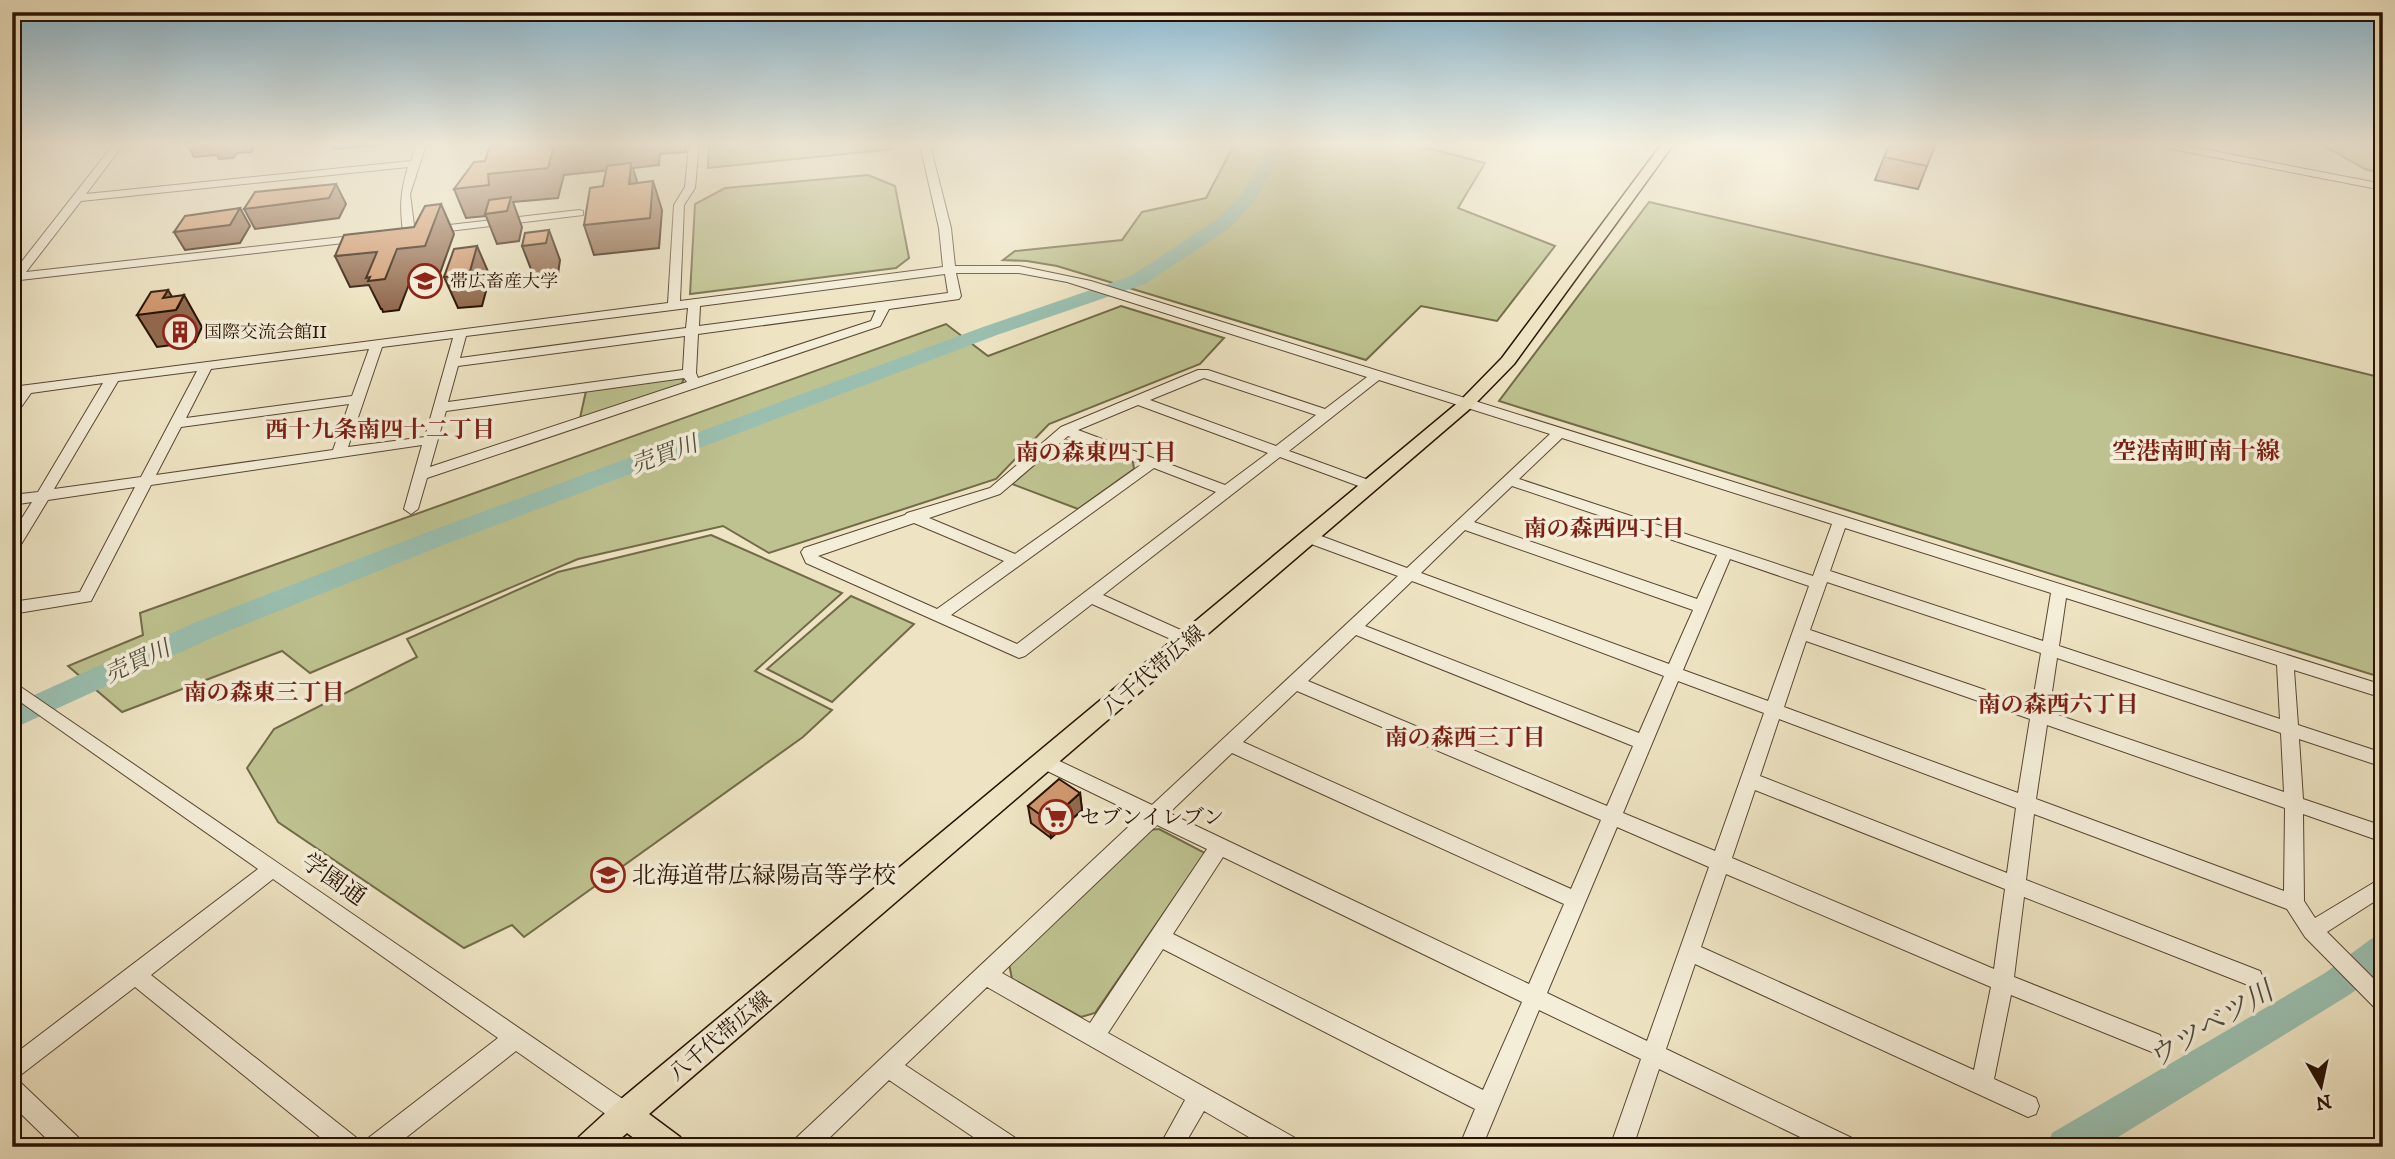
<svg xmlns="http://www.w3.org/2000/svg" width="2395" height="1159" font-family="'IM FELL DW Pica','Noto Serif JP',serif">
  <style>
    .green { fill: #bec290; stroke: #736a48; stroke-width: 2 }
    .lines { fill: none; stroke-linecap: round; stroke-linejoin: round }
    .river { fill: #9abfb0; fill-rule: evenodd }
    .minor-casing { stroke: #5a4632; stroke-width: 2 }
    .major-casing { stroke: #281201; stroke-width: 3 }
    .minor { fill: #f4edd8; fill-rule: evenodd }
    .major { fill: #eee4c3; fill-rule: evenodd }
    .wall { fill: #b3835f; stroke: #281201; stroke-width: 2 }
    .shaded-wall { fill: #926a4e; stroke: #281201; stroke-width: 2 }
    .building { fill: #d0986f; stroke: #281201; stroke-width: 2 }
    .labels { text-anchor: middle; stroke-width: 7; stroke-linejoin: round; paint-order: stroke }
    .far-poi-label { font-size: 18px; fill: #281201; stroke: #f4edd8; text-anchor: start }
    .street-label { font-size: 21px; fill: #281201; stroke: #f4edd8 }
    .poi-label { font-size: 21px; fill: #281201; stroke: #f4edd8; text-anchor: start }
    .neighbourhood-label { font-size: 23px; font-weight: bold; fill: #7a1f14; stroke: #f4edd8 }
    .water-label { font-size: 23px; font-style: italic; fill: #504f3e; stroke: #f4edd8 }
    .quarter-label { font-size: 24px; font-weight: bold; fill: #7a1f14; stroke: #f4edd8 }
    .near-poi-label { font-size: 24px; fill: #281201; stroke: #f4edd8; text-anchor: start }
    .near-street-label { font-size: 24px; fill: #281201; stroke: #f4edd8 }
    .near-water-label { font-size: 28px; font-style: italic; fill: #504f3e; stroke: #f4edd8 }
  </style>
  <rect width="100%" height="100%" fill="#eee4c3"/>
  <filter id="stains"><feTurbulence type="fractalNoise" baseFrequency=".00286" numOctaves="4"/><feColorMatrix values="0 0 0 0 .2 0 0 0 0 .09 0 0 0 0 .02 0 0 0 .5 -.17"/></filter>
  <radialGradient id="worn" r=".72"><stop offset=".6" stop-color="#630" stop-opacity="0"/><stop offset="1" stop-color="#630" stop-opacity=".3"/></radialGradient>
  <!-- green -->
  <g class="green">
    <polygon points="709,145 891,145 892,149 708,168"/>
    <polygon points="1234,145 1415,145 1485,163 1458,208 1555,246 1497,321 1421,306 1366,360 1057,266 1027,261 1003,260 1015,251 1122,240 1142,212 1206,198"/>
    <polygon points="2322,145 2383,146 2383,174 2365,169"/>
    <polygon points="868,175 895,186 909,258 896,268 690,294 695,204 725,188"/>
    <polygon points="1649,202 1917,264 2383,378 2383,678 1499,401"/>
    <polygon points="1121,306 1224,338 1200,364 1049,424 996,479 769,553 723,526 578,559 310,673 282,651 122,712 68,666 143,635 140,613 946,324 988,356"/>
    <polygon points="680,378 684,379 681,385 580,418 586,391"/>
    <polygon points="1069,440 1133,462 1134,469 1078,509 1012,484 1060,441"/>
    <polygon points="711,535 842,593 755,671 832,710 803,737 524,937 512,925 464,948 278,822 247,768 274,729 417,657 407,639 558,572"/>
    <polygon points="851,596 914,624 832,702 767,669"/>
    <polygon points="1159,829 1205,853 1095,1013 1081,1017 1012,979 1009,964 1149,830"/>
  </g>
  <g class="lines">
    <!-- river -->
    <g class="river">
      <polygon points="1271,145 1287,145 1254,202 1230,228 1145,284 997,335 446,544 216,636 12,729 12,705 196,622 428,532 983,327 1131,276 1216,220 1241,195"/>
      <polygon points="2383,935 2383,970 2349,995 2102,1147 2047,1147 2052,1133 2325,973 2371,939"/>
    </g>
    <!-- minor casing -->
    <g class="minor-casing">
      <g id="minor">
        <path d="M 113,145 L 123,145 L 86,194 L 411,161 L 416,145 L 426,145 L 410,194 L 415,233 L 409,236 L 403,233 C 400,206 400,193 408,167 L 81,201 L 26,272 L 361,235 L 367,238 L 361,241 L 20,280 L 12,283 L 12,274 Z"/>
        <path d="M 689,145 L 699,145 L 695,188 L 684,205 L 680,301 L 943,267 L 939,228 L 920,145 L 930,145 L 951,228 L 955,266 L 1019,266 L 1091,281 L 2383,685 L 2383,698 L 2294,670 L 2298,725 L 2383,753 L 2383,767 L 2299,739 L 2303,799 L 2383,826 L 2383,842 L 2303,814 L 2304,901 L 2315,918 L 2383,877 L 2383,896 L 2327,932 L 2383,988 L 2383,1012 L 2376,1009 L 2305,937 L 2287,909 L 2034,814 L 2026,880 L 2260,971 L 2263,978 L 2260,985 L 2253,987 L 2024,897 L 2014,977 L 2160,1035 L 2163,1042 L 2160,1049 L 2152,1052 L 2011,995 L 1994,1079 L 2036,1098 L 2039,1106 L 2036,1114 L 2028,1117 L 1695,964 L 1666,1049 L 1854,1139 L 1857,1147 L 1821,1147 L 1659,1069 L 1633,1147 L 1610,1147 L 1641,1059 L 1539,1010 L 1482,1147 L 1459,1147 L 1475,1109 L 1163,949 L 1108,1033 L 1297,1139 L 1300,1147 L 1266,1147 L 1204,1111 L 1183,1147 L 1159,1147 L 1185,1100 L 987,987 L 905,1065 L 1017,1139 L 1020,1147 L 988,1147 L 889,1080 L 820,1147 L 792,1147 L 795,1139 L 1140,816 L 1039,767 L 1036,762 L 1039,757 L 1045,755 L 1051,757 L 1152,805 L 1398,576 L 1303,541 L 1300,537 L 1303,533 L 1313,533 L 1407,568 L 1550,434 L 1379,380 L 1289,451 L 1374,482 L 1376,485 L 1374,488 L 1364,488 L 1280,457 L 1103,595 L 1194,636 L 1196,640 L 1194,644 L 1182,644 L 1092,604 L 1025,656 L 1019,658 L 806,563 L 801,552 L 804,548 L 905,515 L 907,513 L 990,488 L 1061,427 L 1198,370 L 1208,370 L 1325,409 L 1367,377 L 1067,282 L 1019,273 L 956,273 L 961,296 L 959,299 L 889,309 L 880,326 L 427,478 L 418,509 L 411,514 L 404,509 L 422,445 L 151,485 L 91,601 L 12,614 L 12,602 L 80,592 L 135,487 L 48,500 L 17,551 L 12,552 L 12,534 L 32,502 L 12,505 L 12,495 L 38,492 L 103,383 L 31,393 L 17,413 L 12,414 L 12,400 L 16,394 L 12,395 L 12,387 L 668,303 L 674,205 L 685,187 ZM 945,274 L 948,293 L 699,326 L 700,306 ZM 688,308 L 686,328 L 460,358 L 466,336 ZM 876,310 L 871,321 L 698,378 L 696,373 L 698,334 ZM 685,336 L 683,370 L 448,402 L 458,366 ZM 453,338 L 425,437 L 348,447 L 382,347 ZM 369,349 L 352,396 L 186,418 L 211,369 ZM 197,371 L 141,477 L 54,489 L 118,381 ZM 684,378 L 687,382 L 430,467 L 446,411 ZM 1204,378 L 1316,415 L 1276,446 L 1150,400 ZM 349,404 L 333,450 L 156,475 L 181,427 ZM 1138,405 L 1268,453 L 1225,485 L 1078,430 ZM 1068,436 L 1142,464 L 1015,554 L 929,518 L 1000,494 ZM 1562,438 L 1832,524 L 1813,576 L 1519,479 ZM 1154,468 L 1216,492 L 1017,644 L 951,615 ZM 1512,486 L 1717,555 L 1697,599 L 1474,522 ZM 914,523 L 1004,561 L 937,609 L 818,556 ZM 1845,528 L 2051,593 L 2043,641 L 1830,571 ZM 1465,530 L 1693,610 L 1669,664 L 1421,573 ZM 1730,559 L 1809,586 L 1768,701 L 1683,670 ZM 1412,581 L 1664,676 L 1639,733 L 1365,626 ZM 1827,582 L 2041,653 L 2032,706 L 1810,630 ZM 2066,598 L 2277,665 L 2280,719 L 2059,646 ZM 1356,635 L 1633,746 L 1607,806 L 1308,681 ZM 1806,641 L 2030,719 L 2018,793 L 1784,707 ZM 2057,658 L 2281,733 L 2284,792 L 2049,712 ZM 1678,681 L 1764,713 L 1715,851 L 1623,813 ZM 1297,691 L 1601,820 L 1571,889 L 1243,742 ZM 1779,719 L 2016,808 L 2007,873 L 1760,776 ZM 2047,725 L 2285,808 L 2284,891 L 2036,799 ZM 1232,753 L 1564,904 L 1529,984 L 1169,813 ZM 1755,790 L 2005,889 L 1994,969 L 1732,858 ZM 1157,825 L 1207,849 L 1090,1023 L 1002,973 ZM 1617,827 L 1709,867 L 1647,1041 L 1547,993 ZM 1223,857 L 1522,1002 L 1483,1090 L 1173,934 ZM 1726,874 L 1991,987 L 1974,1070 L 1701,947 Z"/>
        <polygon points="2162,145 2182,145 2383,184 2383,190 2167,148"/>
        <polygon points="579,210 583,211 583,215 432,233 426,230 432,227"/>
        <polygon points="12,681 633,1106 636,1114 633,1122 625,1125 617,1122 516,1051 394,1147 364,1147 367,1139 498,1038 273,879 151,975 358,1139 361,1147 332,1147 135,987 14,1080 20,1082 80,1139 83,1147 55,1147 12,1105 12,1056 258,869 12,696"/>
      </g>
    </g>
    <!-- major casing -->
    <g class="major-casing">
      <polygon id="major" points="1661,145 1673,145 1514,364 1472,407 649,1114 680,1137 684,1147 646,1147 627,1133 611,1147 575,1147 579,1137 615,1104 1460,401 1502,358"/>
    </g>
    <!-- minor -->
    <use href="#minor" class="minor"/>
    <!-- major -->
    <use href="#major" class="major"/>
  </g>
  <!-- wall -->
  <g class="wall">
    <polygon points="1935,145 1918,189 1875,180 1884,157 1908,146"/>
    <polygon points="1080,793 1082,810 1051,838 1031,823 1028,806"/>
  </g>
  <!-- shaded-wall -->
  <g class="shaded-wall">
    <polygon points="188,145 255,145 251,152 237,153 233,158 219,159 217,155 194,157"/>
    <polygon points="332,145 383,145 334,149"/>
    <polygon points="568,145 686,145 686,152 660,154 659,165 633,168 640,192 629,184 631,168 564,175 558,198 513,202 522,227 519,241 497,244 486,216 466,218 454,189 554,146"/>
    <polygon points="653,181 662,210 659,248 594,255 584,225"/>
    <polygon points="336,184 346,204 339,218 255,229 244,209"/>
    <polygon points="441,204 454,234 439,276 411,279 399,310 383,312 382,309 381,309 369,285 350,287 335,256 397,249"/>
    <polygon points="240,208 250,226 240,243 185,250 174,232"/>
    <polygon points="549,230 560,260 558,274 534,277 522,246"/>
    <polygon points="477,246 490,276 482,306 458,308 444,277"/>
    <polygon points="168,290 178,307 184,295 202,327 195,342 157,347 137,315 163,298"/>
    <polygon points="1080,793 1082,810 1051,838 1049,821"/>
  </g>
  <!-- building -->
  <g class="building">
    <polygon points="490,145 568,145 554,146 548,168 488,174 489,185 454,189 474,162 485,161"/>
    <polygon points="1889,145 1908,146 1909,145 1935,145 1927,166 1884,157"/>
    <polygon points="631,163 629,184 653,181 650,218 584,225 590,188 603,186 607,166"/>
    <polygon points="336,184 329,198 244,209 255,192"/>
    <polygon points="511,197 507,211 485,214 489,200"/>
    <polygon points="441,204 425,246 397,249 385,279 368,281 370,277 366,278 377,252 335,256 344,235 414,227 425,206"/>
    <polygon points="240,208 230,225 174,232 185,216"/>
    <polygon points="549,230 546,243 522,246 525,233"/>
    <polygon points="477,246 469,275 444,277 454,249"/>
    <polygon points="168,290 163,298 184,295 176,310 137,315 151,292"/>
    <polygon points="1059,779 1080,793 1049,821 1028,806"/>
  </g>
  <!-- sky -->
  <linearGradient id="sky" x2="0" y2="1"><stop stop-color="#89b8d2"/><stop offset="0.47" stop-color="#f7f3e4"/><stop offset="1" stop-color="#f7f3e4" stop-opacity="0"/></linearGradient>
  <rect width="2395" height="307" fill="url(#sky)"/>
  <!-- icons -->
  <defs>
    <g id="university-ring" transform="scale(1.75)"><circle r="9.5" fill="#f4edd8" stroke="#8f2418" stroke-width="1.5"/><path d="M0-5L7-2L0 1L-7-2ZM-4 1L0 2.5L4 1V4Q0 6-4 4Z" fill="#8f2418"/></g>
    <g id="building-ring" transform="scale(1.75)"><circle r="9.5" fill="#f4edd8" stroke="#8f2418" stroke-width="1.5"/><path d="M-4-6H4V6H1V3H-1V6H-4ZM-2.5-4.3h1.7v1.8h-1.7ZM.8-4.3h1.7v1.8H.8ZM-2.5-1h1.7V.8h-1.7ZM.8-1h1.7V.8H.8Z" fill="#8f2418"/></g>
    <g id="supermarket-ring" transform="scale(1.75)"><circle r="9.5" fill="#f4edd8" stroke="#8f2418" stroke-width="1.5"/><path d="M-6-5.5h2.5l.6 2H6L4.5 2H-2.5L-4.4-4H-6ZM-1.5 3.2a1.3 1.3 0 1 0 .1 0ZM3 3.2a1.3 1.3 0 1 0 .1 0Z" fill="#8f2418"/></g>
    <g id="school-ring" transform="scale(1.75)"><circle r="9.5" fill="#f4edd8" stroke="#8f2418" stroke-width="1.5"/><path d="M0-5L7-2L0 1L-7-2ZM-4 1L0 2.5L4 1V4Q0 6-4 4Z" fill="#8f2418"/></g>
  </defs>
  <g fill-rule="evenodd">
    <use href="#university-ring" x="425" y="281"/>
    <use href="#building-ring" x="180" y="332"/>
    <use href="#supermarket-ring" x="1056" y="817"/>
    <use href="#school-ring" x="608" y="875"/>
  </g>
  <g class="labels">
    <!-- far-poi labels -->
    <g class="far-poi-label">
      <text x="450" y="287">帯広畜産大学</text>
      <text x="204" y="338">国際交流会館II</text>
    </g>
    <!-- street labels -->
    <g class="street-label">
      <text transform="translate(1153 670) rotate(-40)" y="7">八千代帯広線</text>
      <text transform="translate(720 1036) rotate(-40)" y="7">八千代帯広線</text>
    </g>
    <!-- poi labels -->
    <g class="poi-label">
      <text x="1080" y="824">セブンイレブン</text>
    </g>
    <!-- neighbourhood labels -->
    <g class="neighbourhood-label">
      <text x="380" y="437">西十九条南四十二丁目</text>
      <text x="1096" y="460">南の森東四丁目</text>
      <text x="1604" y="536">南の森西四丁目</text>
      <text x="264" y="700">南の森東三丁目</text>
      <text x="2058" y="712">南の森西六丁目</text>
      <text x="1465" y="745">南の森西三丁目</text>
    </g>
    <!-- water labels -->
    <g class="water-label">
      <text transform="translate(664 454) rotate(-20)" y="8">売買川</text>
      <text transform="translate(137 661) rotate(-25)" y="8">売買川</text>
    </g>
    <!-- quarter labels -->
    <g class="quarter-label">
      <text x="2196" y="459">空港南町南十線</text>
    </g>
    <!-- near-poi labels -->
    <g class="near-poi-label">
      <text x="632" y="883">北海道帯広緑陽高等学校</text>
    </g>
    <!-- near-street labels -->
    <g class="near-street-label">
      <text transform="translate(334 879) rotate(35)" y="8">学園通</text>
    </g>
    <!-- near-water labels -->
    <g class="near-water-label">
      <text transform="translate(2210 1024) rotate(-31)" y="10">ウツベツ川</text>
    </g>
  </g>
  <!-- margin -->
  <rect width="2395" height="1159" fill="none" stroke="#eee4c3" stroke-width="42"/>
  <rect x="14" y="14" width="2367" height="1131" fill="none" stroke="#281201" stroke-width="3.5"/>
  <rect x="21" y="21" width="2353" height="1117" fill="none" stroke="#281201" stroke-width="2"/>
  <!-- north arrow -->
  <g transform="translate(2321 1086) rotate(171)" stroke="#f4edd8" stroke-width="5" paint-order="stroke">
  <path d="M0-5L12 26L0 18L-12 26Z" fill="#281201"/>
  <text y="-10" font-size="19" font-weight="bold" text-anchor="middle" fill="#281201">N</text>
  </g>
  <rect width="100%" height="100%" filter="url(#stains)"/>
  <rect width="100%" height="100%" fill="url(#worn)"/>
</svg>
